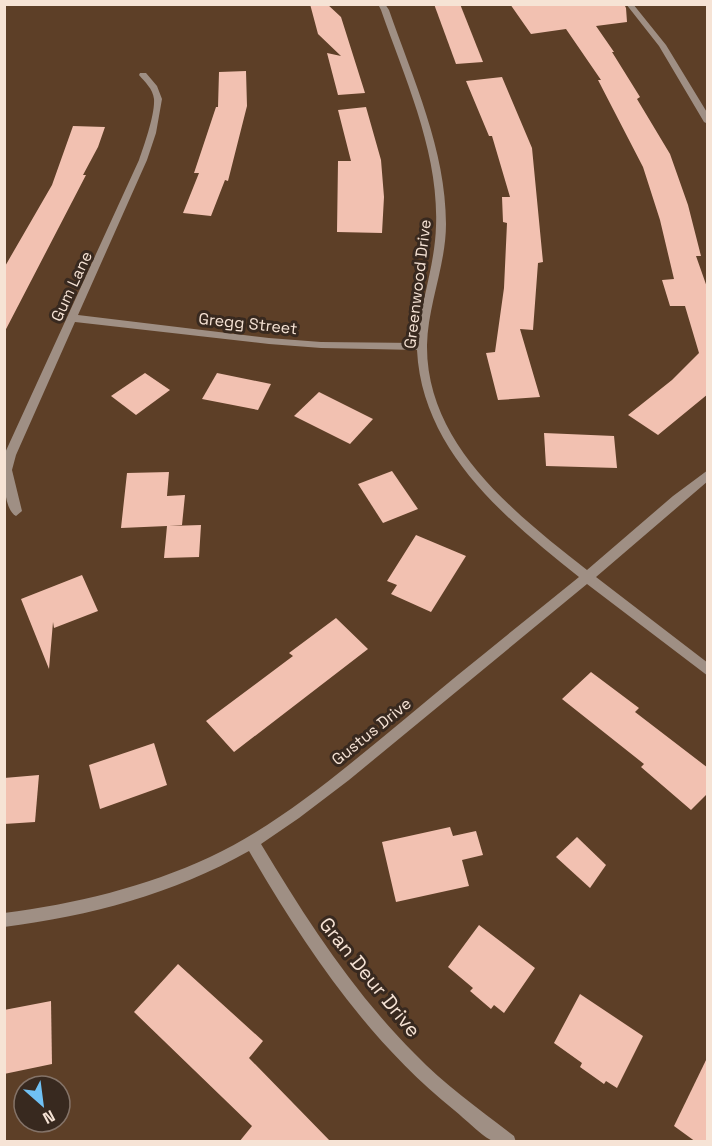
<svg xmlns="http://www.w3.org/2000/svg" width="712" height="1146" font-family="'Space Grotesk',sans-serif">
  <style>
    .building { fill: #f2c1b1 }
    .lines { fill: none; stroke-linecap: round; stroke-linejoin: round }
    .minor { fill: #9f8f84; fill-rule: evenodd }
    .labels { text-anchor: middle; stroke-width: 6; stroke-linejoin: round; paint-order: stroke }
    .street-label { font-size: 16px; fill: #f6e3d5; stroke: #38291f }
    .near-street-label { font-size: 20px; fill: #f6e3d5; stroke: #38291f }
  </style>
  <rect width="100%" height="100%" fill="#5d3f27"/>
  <!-- building -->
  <g class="building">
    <polygon points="310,4 327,4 341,17 365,93 338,95 327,53 341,56 318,34"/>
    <polygon points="434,4 460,4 483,62 456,64"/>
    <polygon points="510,4 624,4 626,8 627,22 596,26 614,52 612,52 640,97 637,99 670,154 688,205 701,256 696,256 708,290 708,394 658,435 628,415 672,380 699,353 685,306 670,306 662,280 674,279 660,220 643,167 598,80 601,80 566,29 531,34"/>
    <polygon points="246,71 247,106 228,181 225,180 211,216 183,213 199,173 194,173 216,107 218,107 219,72"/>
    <polygon points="502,77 532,148 543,262 538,263 533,330 520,329 540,397 498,400 486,353 495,352 504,288 507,223 503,222 502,197 510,197 492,136 489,136 466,81"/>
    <polygon points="366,107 381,160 384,197 382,233 337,232 338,161 351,161 338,110"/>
    <polygon points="73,126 105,127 98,147 83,175 86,175 4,333 4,268 52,185"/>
    <polygon points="145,373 170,390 136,415 111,396"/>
    <polygon points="217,373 271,384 258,410 202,399"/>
    <polygon points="319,392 373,419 350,444 294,416"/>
    <polygon points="544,433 614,436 617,468 546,466"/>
    <polygon points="392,471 418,509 383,523 358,484"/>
    <polygon points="169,472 167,496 185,495 182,525 169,526 201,525 199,557 164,558 167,526 121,528 127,473"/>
    <polygon points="416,535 466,556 431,612 391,594 397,585 387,581"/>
    <polygon points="82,575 98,611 54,628 53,622 49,669 21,599"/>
    <polygon points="336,618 368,649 234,752 206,721 293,656 289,653"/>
    <polygon points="591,672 639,708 635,712 708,768 708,793 691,810 641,767 644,764 562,699"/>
    <polygon points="154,743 167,785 100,809 89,765"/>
    <polygon points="39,775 35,822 4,824 4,778"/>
    <polygon points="450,827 453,836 476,831 483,855 462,860 469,886 396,902 382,842"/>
    <polygon points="577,837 606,865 590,888 556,857"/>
    <polygon points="479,925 535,968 504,1013 494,1005 491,1009 470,991 473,988 448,967"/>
    <polygon points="178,964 263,1041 249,1058 331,1142 239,1142 252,1126 134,1012"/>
    <polygon points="580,994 643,1036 617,1088 606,1081 604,1084 580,1067 582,1063 554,1043"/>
    <polygon points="51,1001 52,1064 4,1074 4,1010"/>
    <polygon points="708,1056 708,1142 696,1142 674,1126"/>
  </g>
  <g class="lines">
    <!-- minor -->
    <g class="minor">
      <path d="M 378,4 L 385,4 L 389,10 C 413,79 446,150 446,224 C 446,265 428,304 427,345 C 426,445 516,514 587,570 L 673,496 L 708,470 L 708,481 L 596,577 L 708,663 L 708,676 L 587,584 L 349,780 L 299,818 L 261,844 C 306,919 353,992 415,1054 C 445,1085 480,1110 514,1136 L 516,1142 C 510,1142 499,1143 493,1141 C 484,1138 463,1117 454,1110 C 367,1040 305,947 249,851 C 173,894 90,916 4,927 L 4,913 C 75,904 145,887 210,857 C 282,823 345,768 406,718 C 463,670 521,624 579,577 C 506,519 422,451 417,350 L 321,348 L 269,344 L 75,322 L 16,455 L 12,470 L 22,511 L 16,516 C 2,509 4,469 4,455 L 139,160 C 144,145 155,115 154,99 C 153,89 145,82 139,75 L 140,73 L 146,73 L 157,86 L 162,99 L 156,133 L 147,160 L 78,315 L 269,338 L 321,342 L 417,343 C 420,304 435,266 436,226 C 439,152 405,79 381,10 Z"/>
      <polygon points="626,4 633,4 666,45 708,114 708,124 704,122 659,46"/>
    </g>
  </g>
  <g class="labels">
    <!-- street labels -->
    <g class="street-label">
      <text transform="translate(417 284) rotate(-83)" y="6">Greenwood Drive</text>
      <text transform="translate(71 286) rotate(-65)" y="6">Gum Lane</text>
      <text transform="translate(248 323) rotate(6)" y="6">Gregg Street</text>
      <text transform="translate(371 731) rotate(-39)" y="6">Gustus Drive</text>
    </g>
    <!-- near-street labels -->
    <g class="near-street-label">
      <text transform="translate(370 977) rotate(51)" y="7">Gran Deur Drive</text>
    </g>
  </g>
  <!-- border -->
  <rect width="712" height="1146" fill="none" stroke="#f6e3d5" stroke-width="12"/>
  <!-- north arrow -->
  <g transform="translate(42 1104) rotate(152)"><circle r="28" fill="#38291f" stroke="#847368" stroke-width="1.5"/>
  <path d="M0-4.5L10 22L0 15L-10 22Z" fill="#70c1f4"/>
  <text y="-9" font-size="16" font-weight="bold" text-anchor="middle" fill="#f6e3d5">N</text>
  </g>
</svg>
